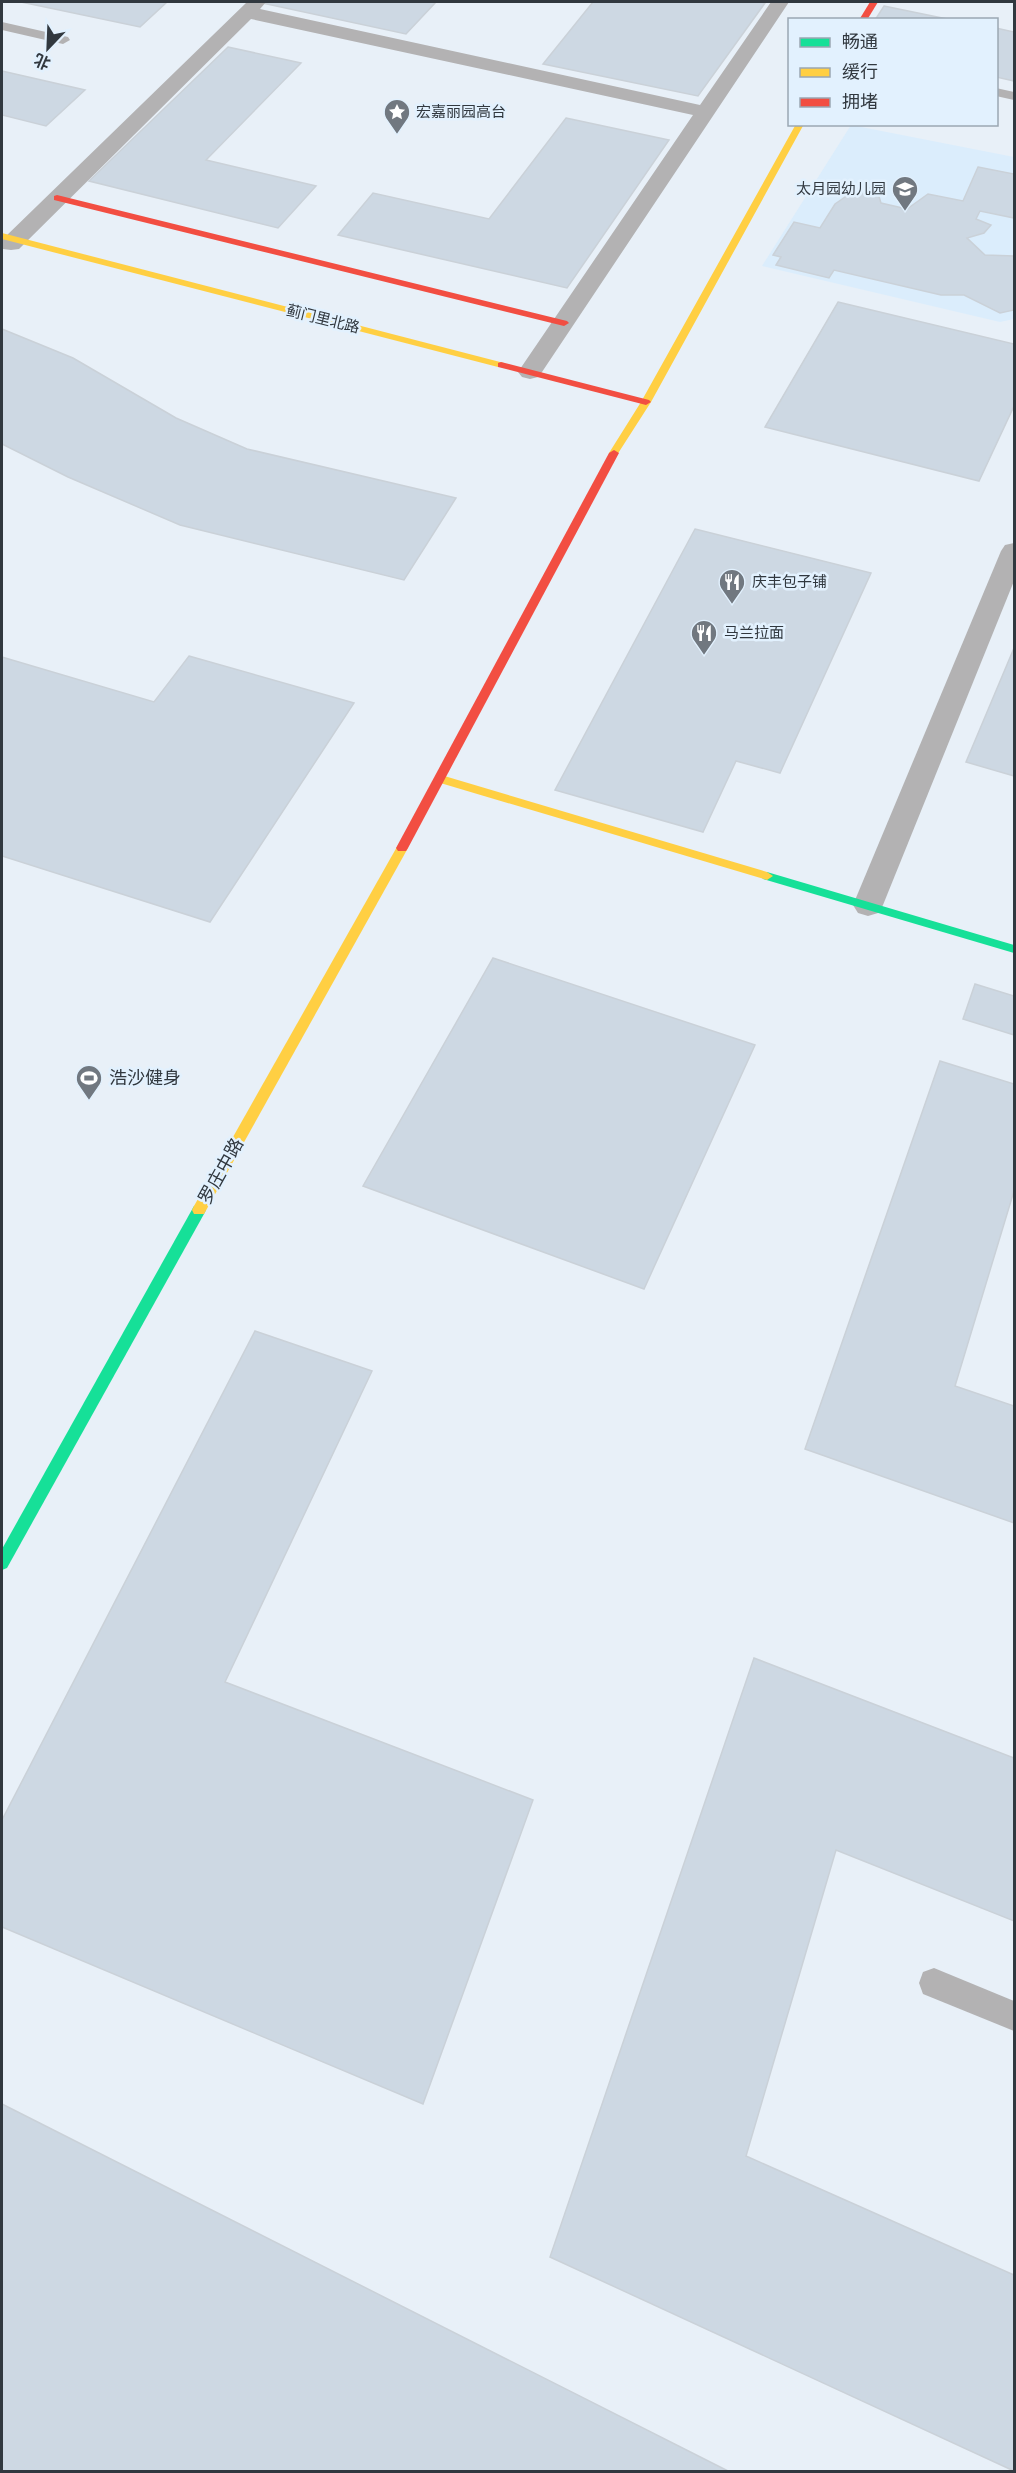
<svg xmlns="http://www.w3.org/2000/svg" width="1016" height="2473" font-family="Barlow,'Noto Sans SC',sans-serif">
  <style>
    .built { fill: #dbedfc }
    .building { fill: #cdd8e3; stroke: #cad1d8; stroke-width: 1.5 }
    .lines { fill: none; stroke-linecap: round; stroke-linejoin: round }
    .lane { fill: #b3b2b3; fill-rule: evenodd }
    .street { fill: #b3b2b3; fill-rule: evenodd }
    .fast { fill: #16e098; fill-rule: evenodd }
    .slow { fill: #ffcf43; fill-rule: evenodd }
    .jam { fill: #f24e42; fill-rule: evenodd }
    .labels { text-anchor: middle; stroke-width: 5; stroke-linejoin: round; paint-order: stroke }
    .far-poi-label { font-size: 15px; fill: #31383f; stroke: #e2f1fe; text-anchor: start }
    .far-street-label { font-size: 15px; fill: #31383f; stroke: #e2f1fe }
    .poi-label { font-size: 18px; fill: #31383f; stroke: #e2f1fe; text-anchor: start }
    .street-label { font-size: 18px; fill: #31383f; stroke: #e2f1fe }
  </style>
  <rect width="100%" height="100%" fill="#e8f0f8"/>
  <!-- built -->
  <polygon class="built" points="851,125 1014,157 1014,319 1000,322 762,266"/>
  <!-- building -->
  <g class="building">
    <polygon points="21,2 167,2 140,27"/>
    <polygon points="264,2 436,2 406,34 262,3"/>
    <polygon points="593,2 758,2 765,3 698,96 543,64"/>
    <polygon points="884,6 952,20 875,20"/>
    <polygon points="996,28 1014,32 1014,81 996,77"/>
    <polygon points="228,47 301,63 206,160 316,186 278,228 89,181"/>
    <polygon points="2,71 85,90 46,126 2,115"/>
    <polygon points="566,118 669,140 567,288 338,235 373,193 489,219"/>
    <polygon points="978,167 1014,174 1014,218 980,211 976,219 991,225 984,233 967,238 985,255 1014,256 1014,310 1000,313 964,295 941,295 834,270 829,278 776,265 781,257 773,255 794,222 820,228 835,204 861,186 877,190 881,203 907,209 928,194 963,201"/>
    <polygon points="838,302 1014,344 1014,406 979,481 765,427"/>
    <polygon points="2,329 73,358 176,418 247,449 456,498 404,580 180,525 68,477 2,444"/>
    <polygon points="695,529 871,573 780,773 736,761 703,832 555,790"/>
    <polygon points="1014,648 1014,776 966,762"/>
    <polygon points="189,656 354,703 210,922 2,856 2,657 154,702"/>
    <polygon points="493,958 755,1045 644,1289 363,1186"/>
    <polygon points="975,984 1014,996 1014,1035 963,1019"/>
    <polygon points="940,1061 1014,1084 1014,1191 955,1386 1014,1406 1014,1523 805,1449"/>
    <polygon points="255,1331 372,1371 225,1682 533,1800 423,2104 2,1927 2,1820"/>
    <polygon points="754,1658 1014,1758 1014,1921 836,1850 746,2156 1014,2275 1014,2471 550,2257"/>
    <polygon points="2,2104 730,2472 2,2472"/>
  </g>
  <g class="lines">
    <!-- lane -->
    <g class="lane">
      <polygon points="2,22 68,37 70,40 63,44 2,30"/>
      <polygon points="996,88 1014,92 1014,100 996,96"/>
      <polygon points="934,1968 1014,2001 1014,2031 923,1994 919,1983 923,1972"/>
    </g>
    <!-- street -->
    <g class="street">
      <polygon points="247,2 266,2 260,9 700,105 771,2 789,2 542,372 538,377 530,379 522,377 518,372 693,115 251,19 19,249 11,250 3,249 2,242 3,239"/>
      <polygon points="1014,543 1014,581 883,905 878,913 868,916 858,913 853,905 1001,551 1005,545"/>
    </g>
    <!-- fast -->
    <g class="fast">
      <polygon points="767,872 1014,945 1014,953 763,879 761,876"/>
      <polygon points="199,1204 204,1206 206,1210 204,1214 7,1568 2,1570 2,1549 194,1206"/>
    </g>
    <!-- slow -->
    <g class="slow">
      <polygon points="796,124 804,124 651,402 617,455 611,455 609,453 641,402"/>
      <polygon points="2,233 504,363 506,365 498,367 2,239"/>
      <polygon points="441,775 767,872 773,876 767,880 437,782 437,776"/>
      <polygon points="402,844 408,848 204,1214 194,1214 192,1210 194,1206 398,845"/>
    </g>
    <!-- jam -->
    <g class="jam">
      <polygon points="870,2 878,2 867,20 859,20"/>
      <polygon points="57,195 567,321 569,323 564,326 54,200 54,196"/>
      <polygon points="501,362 649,400 651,402 646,405 498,367 498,363"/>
      <polygon points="614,450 619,453 408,848 406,851 398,851 396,848 609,453"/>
    </g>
  </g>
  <!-- icons -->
  <defs>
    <g id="sight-pin" transform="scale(1.35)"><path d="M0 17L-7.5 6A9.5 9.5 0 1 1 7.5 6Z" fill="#717880" stroke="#e2f1fe"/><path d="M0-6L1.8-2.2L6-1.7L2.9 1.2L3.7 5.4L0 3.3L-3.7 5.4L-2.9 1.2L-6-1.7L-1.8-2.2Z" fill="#fff"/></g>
    <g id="school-pin" transform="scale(1.35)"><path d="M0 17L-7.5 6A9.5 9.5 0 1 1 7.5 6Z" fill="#717880" stroke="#e2f1fe"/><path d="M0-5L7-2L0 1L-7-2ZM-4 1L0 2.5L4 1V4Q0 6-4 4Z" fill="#fff"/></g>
    <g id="restaurant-pin" transform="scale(1.35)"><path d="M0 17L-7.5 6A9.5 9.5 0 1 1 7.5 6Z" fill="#717880" stroke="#e2f1fe"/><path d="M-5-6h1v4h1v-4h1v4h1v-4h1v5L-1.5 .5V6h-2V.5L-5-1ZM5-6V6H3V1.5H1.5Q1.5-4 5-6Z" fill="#fff"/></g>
    <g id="stadium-pin" transform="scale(1.35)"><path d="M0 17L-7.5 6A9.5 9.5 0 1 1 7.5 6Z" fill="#717880" stroke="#e2f1fe"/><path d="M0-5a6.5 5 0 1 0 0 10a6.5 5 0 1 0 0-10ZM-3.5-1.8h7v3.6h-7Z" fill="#fff"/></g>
  </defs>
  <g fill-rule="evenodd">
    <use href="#sight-pin" x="397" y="112"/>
    <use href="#school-pin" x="905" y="189"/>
    <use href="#restaurant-pin" x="732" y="582"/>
    <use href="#restaurant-pin" x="704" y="633"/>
    <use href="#stadium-pin" x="89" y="1078"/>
  </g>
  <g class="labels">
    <!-- far-poi labels -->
    <g class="far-poi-label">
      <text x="416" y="117">宏嘉丽园高台</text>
      <text x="886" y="194" text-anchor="end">太月园幼儿园</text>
      <text x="752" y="587">庆丰包子铺</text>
      <text x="724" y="638">马兰拉面</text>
    </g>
    <!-- far-street labels -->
    <g class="far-street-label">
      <text transform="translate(323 319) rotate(14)" y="5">蓟门里北路</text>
    </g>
    <!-- poi labels -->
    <g class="poi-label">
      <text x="109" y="1084">浩沙健身</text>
    </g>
    <!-- street labels -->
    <g class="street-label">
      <text transform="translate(221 1171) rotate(-61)" y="6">罗庄中路</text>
    </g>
  </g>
  <!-- border -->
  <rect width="1016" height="2473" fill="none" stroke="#31383f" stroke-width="6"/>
  <!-- legend -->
  <rect x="788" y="18" width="210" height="108" fill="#e2f1fe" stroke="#9ba7b2" stroke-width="1.5"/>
  <rect x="800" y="38" width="30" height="9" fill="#16e098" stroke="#9ba7b2" stroke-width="1.5"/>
  <text x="842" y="48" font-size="18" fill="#31383f">畅通</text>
  <rect x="800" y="68" width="30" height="9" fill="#ffcf43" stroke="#9ba7b2" stroke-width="1.5"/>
  <text x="842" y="78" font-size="18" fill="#31383f">缓行</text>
  <rect x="800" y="98" width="30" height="9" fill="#f24e42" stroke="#9ba7b2" stroke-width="1.5"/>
  <text x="842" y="108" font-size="18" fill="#31383f">拥堵</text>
  <!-- north arrow -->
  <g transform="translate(48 48) rotate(203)" stroke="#e2f1fe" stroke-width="4.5" paint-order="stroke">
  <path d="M0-4.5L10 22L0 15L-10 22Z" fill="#31383f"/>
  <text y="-9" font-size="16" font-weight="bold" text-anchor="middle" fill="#31383f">北</text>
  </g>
</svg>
